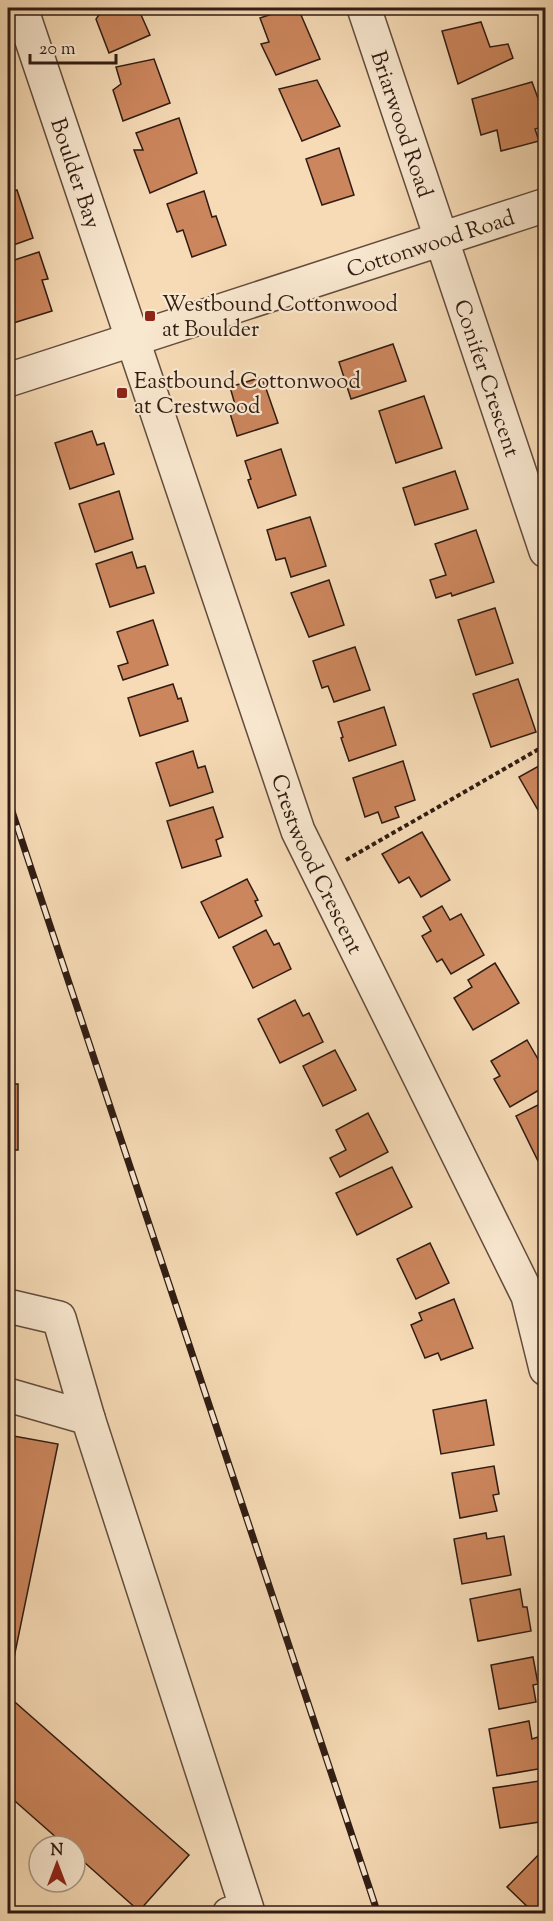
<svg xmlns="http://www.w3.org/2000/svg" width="553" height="1921" font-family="'Sorts Mill Goudy',serif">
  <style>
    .building { fill: #cc865d; stroke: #301c13; stroke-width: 1.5 }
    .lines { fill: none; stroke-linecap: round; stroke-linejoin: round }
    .minor-casing { stroke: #624c3c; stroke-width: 36 }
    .path { stroke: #301c13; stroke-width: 4; stroke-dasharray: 4.5 3; stroke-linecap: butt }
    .minor { stroke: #f9e8d0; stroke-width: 33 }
    .rail-casing { stroke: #301c13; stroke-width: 7 }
    .rail { stroke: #f9e8d0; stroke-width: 4.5; stroke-dasharray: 14; stroke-linecap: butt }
    .poi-dot { fill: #8f2418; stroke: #f9e8d0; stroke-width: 2 }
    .labels { text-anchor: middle; stroke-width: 4.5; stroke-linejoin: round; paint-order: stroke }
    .street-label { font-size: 22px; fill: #301c13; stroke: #f9e8d0 }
    .poi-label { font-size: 22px; fill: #301c13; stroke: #f9e8d0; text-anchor: start }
  </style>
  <rect width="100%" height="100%" fill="#f6dbb6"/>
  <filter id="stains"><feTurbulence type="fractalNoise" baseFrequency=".00333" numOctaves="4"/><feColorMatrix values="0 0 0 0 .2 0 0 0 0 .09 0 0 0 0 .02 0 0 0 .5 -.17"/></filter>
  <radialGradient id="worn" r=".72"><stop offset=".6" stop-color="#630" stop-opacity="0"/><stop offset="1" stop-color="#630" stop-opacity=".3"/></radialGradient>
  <!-- building -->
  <g class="building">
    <polygon points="98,8 138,8 150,35 109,53 96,19 101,12"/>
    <polygon points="290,8 298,8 320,59 276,75 261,44 269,42 260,18"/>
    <polygon points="481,22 490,47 508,44 513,58 458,84 442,31"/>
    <polygon points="154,59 170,103 123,121 113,90 121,84 116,67"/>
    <polygon points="317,80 340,126 302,141 279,89"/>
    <polygon points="532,82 546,120 546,126 535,129 539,141 501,151 497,130 481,135 472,99"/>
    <polygon points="179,118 197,173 150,193 134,150 143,150 136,133"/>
    <polygon points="339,148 354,195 322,205 306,159"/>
    <polygon points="17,190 33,238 8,247 8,193"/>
    <polygon points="204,191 212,217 216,216 226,245 192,257 183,230 177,232 167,204"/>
    <polygon points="39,252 48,279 42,280 52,311 10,324 8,317 8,262"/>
    <polygon points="546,299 546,319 539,301"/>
    <polygon points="393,344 406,381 351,399 339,362"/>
    <polygon points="262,377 278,423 237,436 229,410 236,408 230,387"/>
    <polygon points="424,396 442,448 396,463 379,411"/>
    <polygon points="92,431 97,445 104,443 114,474 70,489 55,443"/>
    <polygon points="281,449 296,495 258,508 248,480 251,479 245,461"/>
    <polygon points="455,471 468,509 415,525 403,488"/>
    <polygon points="119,491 133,539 95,552 79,504"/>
    <polygon points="310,517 326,566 291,577 285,558 276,560 267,530"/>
    <polygon points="476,530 494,582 452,596 451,593 436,598 430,580 446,575 435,544"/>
    <polygon points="132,552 137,568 145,566 154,593 110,607 96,564"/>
    <polygon points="329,580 344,625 309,637 291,593"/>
    <polygon points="495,608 513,663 476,675 458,620"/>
    <polygon points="153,620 168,665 123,680 118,666 128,663 117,632"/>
    <polygon points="355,647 370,690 334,702 328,686 322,688 313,661"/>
    <polygon points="518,679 536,732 491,747 473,694"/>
    <polygon points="173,684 178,699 181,698 188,721 140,736 128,698"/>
    <polygon points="384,707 396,745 349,761 341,738 343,737 338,722"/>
    <polygon points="193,751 198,768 205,766 213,792 170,806 156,763"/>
    <polygon points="403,761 415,800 395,807 399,817 382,823 378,812 365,817 353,778"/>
    <polygon points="546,762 546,824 519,777"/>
    <polygon points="213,807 223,837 216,840 221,856 182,868 167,821"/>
    <polygon points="422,832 450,880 421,897 409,877 399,883 382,854"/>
    <polygon points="247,879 258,900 255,901 262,916 219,938 201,902"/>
    <polygon points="442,906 450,920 461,914 484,955 451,974 442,959 437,962 422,936 431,931 423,917"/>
    <polygon points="266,930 274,945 279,943 291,969 253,988 233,947"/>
    <polygon points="495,963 519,1003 473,1030 454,998 472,987 468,980"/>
    <polygon points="295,1000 303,1016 309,1013 323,1042 280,1063 258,1019"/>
    <polygon points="527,1040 546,1073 546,1086 510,1107 494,1079 500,1076 491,1061"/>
    <polygon points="335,1050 356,1090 323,1106 303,1066"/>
    <rect x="8" y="1084" width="10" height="66"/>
    <polygon points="546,1101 546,1160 539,1163 516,1116"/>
    <polygon points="368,1113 388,1152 340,1177 330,1158 346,1150 336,1130"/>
    <polygon points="392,1167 412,1207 357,1235 336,1193"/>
    <polygon points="430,1243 449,1283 416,1299 397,1259"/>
    <polygon points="454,1299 473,1348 441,1360 438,1353 425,1358 411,1325 422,1320 419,1313"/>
    <polygon points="486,1400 494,1445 441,1454 433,1410"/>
    <polygon points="8,1435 58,1444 9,1682 8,1683"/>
    <polygon points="494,1466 499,1494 493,1495 497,1511 460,1518 452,1473"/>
    <polygon points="486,1533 487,1539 504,1536 511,1575 462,1584 454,1539"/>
    <polygon points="520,1589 523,1607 527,1607 531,1631 478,1641 470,1599"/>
    <polygon points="533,1657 538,1684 533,1685 536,1702 499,1709 491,1665"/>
    <polygon points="8,1696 189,1855 139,1911 75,1854 75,1846 66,1846 8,1795"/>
    <polygon points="529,1721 532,1739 538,1737 544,1768 497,1776 489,1729"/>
    <polygon points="539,1781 542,1798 545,1797 546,1821 500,1828 493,1788"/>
    <polygon points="546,1847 546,1914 535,1914 507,1887"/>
  </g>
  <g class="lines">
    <!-- minor casing -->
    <g class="minor-casing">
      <g id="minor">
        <path id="s1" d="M 21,8 L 298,831 L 528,1296 L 546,1369"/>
        <path id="s2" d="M 364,8 L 546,551"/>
        <path id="s3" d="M 8,380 L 546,205"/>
        <polyline points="8,1306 59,1318 88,1418"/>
        <polyline points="8,1395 88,1418 247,1909 229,1914"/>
      </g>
    </g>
    <!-- path -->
    <polyline class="path" points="346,860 546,745"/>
    <!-- minor -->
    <use href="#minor" class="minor"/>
    <!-- rail casing -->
    <g class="rail-casing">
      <polyline id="rail" points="8,799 378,1914"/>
    </g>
    <!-- rail -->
    <use href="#rail" class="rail"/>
  </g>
  <!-- markers -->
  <g class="poi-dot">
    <rect x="144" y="310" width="12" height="12" rx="3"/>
    <rect x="116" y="387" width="12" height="12" rx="3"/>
  </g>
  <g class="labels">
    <!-- street labels -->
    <g class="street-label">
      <text dy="8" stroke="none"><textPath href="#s2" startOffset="122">Briarwood Road</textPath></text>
      <text dy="8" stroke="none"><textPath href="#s1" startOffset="174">Boulder Bay</textPath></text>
      <text dy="8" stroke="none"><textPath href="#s3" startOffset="444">Cottonwood Road</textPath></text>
      <text dy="8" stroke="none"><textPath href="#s2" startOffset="390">Conifer Crescent</textPath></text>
      <text dy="8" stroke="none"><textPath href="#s1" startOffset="906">Crestwood Crescent</textPath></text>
    </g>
    <!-- poi labels -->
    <g class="poi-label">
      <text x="162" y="311">Westbound Cottonwood<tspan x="162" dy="25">at Boulder</tspan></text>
      <text x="134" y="388">Eastbound Cottonwood<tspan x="134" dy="25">at Crestwood</tspan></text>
    </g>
  </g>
  <!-- margin -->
  <rect width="553" height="1921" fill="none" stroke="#f6dbb6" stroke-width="30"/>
  <rect x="9" y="9" width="535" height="1903" fill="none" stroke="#301c13" stroke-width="3"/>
  <rect x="15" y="15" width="523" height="1891" fill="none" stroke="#301c13" stroke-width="1.5"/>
  <!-- north arrow -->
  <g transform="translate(57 1864)"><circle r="28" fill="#f9e8d0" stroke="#a99684" stroke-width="1.5"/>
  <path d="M0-4.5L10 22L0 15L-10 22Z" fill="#8f2418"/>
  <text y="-9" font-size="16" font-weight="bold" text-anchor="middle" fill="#301c13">N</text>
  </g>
  <!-- scale -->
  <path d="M30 54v9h86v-9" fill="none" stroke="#301c13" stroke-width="3"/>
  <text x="39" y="54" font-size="18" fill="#301c13" stroke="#f9e8d0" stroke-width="4.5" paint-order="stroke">20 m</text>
  <rect width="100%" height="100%" filter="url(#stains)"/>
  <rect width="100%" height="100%" fill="url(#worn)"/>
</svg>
